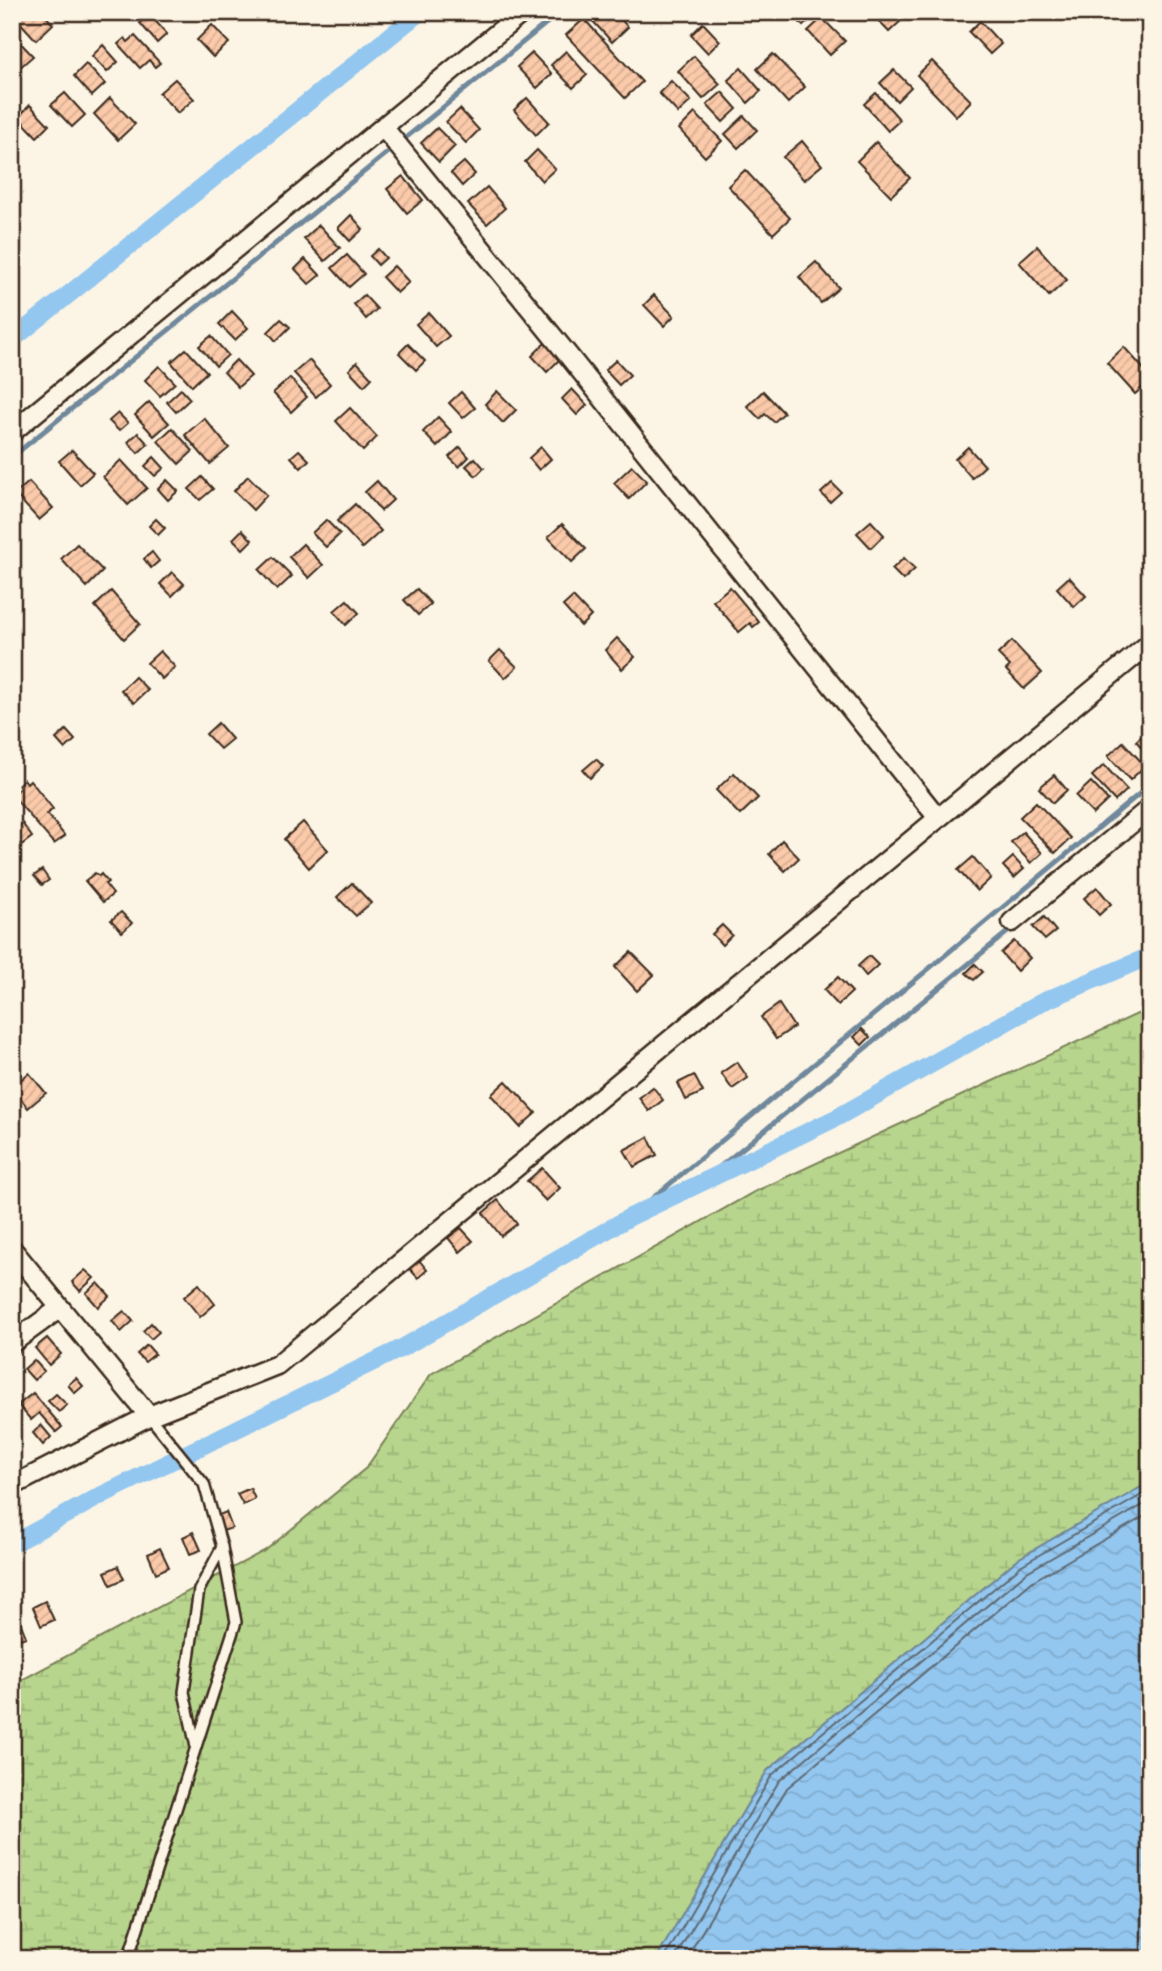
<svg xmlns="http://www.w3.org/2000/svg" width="1162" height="1971" font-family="Kalam,sans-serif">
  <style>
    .wetland { fill: url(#wetland-marsh); stroke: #798056; stroke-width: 2 }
    .water { fill: url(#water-waves); stroke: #70889c; stroke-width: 2 }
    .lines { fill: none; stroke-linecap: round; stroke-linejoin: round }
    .shore { stroke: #5e6972; stroke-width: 2 }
    .stream { stroke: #70889c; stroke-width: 5 }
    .canal { stroke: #93c7f0; stroke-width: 18 }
    .building { fill: url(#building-hatch); stroke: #3b2a1e; stroke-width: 2 }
    .lane-casing { stroke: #3b2a1e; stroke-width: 14 }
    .street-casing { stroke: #3b2a1e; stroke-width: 23 }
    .path { stroke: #3b2a1e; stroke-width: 2.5; stroke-dasharray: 2 5; stroke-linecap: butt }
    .lane { stroke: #fcf5e5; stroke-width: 9 }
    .street { stroke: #fcf5e5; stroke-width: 18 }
  </style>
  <defs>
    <pattern id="wetland-marsh" width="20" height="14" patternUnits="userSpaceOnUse" patternTransform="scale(1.75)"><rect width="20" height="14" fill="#b7d58d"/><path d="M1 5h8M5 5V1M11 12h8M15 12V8" fill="none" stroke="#9eb779"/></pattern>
    <pattern id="water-waves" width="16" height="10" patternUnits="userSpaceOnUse" patternTransform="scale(1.75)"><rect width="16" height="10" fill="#93c7f0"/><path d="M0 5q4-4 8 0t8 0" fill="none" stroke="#80abcd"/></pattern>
    <pattern id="building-hatch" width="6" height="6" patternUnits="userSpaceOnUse" patternTransform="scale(1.75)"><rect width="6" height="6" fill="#fbcaaa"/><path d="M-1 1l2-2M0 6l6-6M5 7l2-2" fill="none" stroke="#d8ae92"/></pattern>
  </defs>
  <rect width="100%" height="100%" fill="#fcf5e5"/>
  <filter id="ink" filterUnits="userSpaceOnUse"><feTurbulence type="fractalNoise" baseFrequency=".0143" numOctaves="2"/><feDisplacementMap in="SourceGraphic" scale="14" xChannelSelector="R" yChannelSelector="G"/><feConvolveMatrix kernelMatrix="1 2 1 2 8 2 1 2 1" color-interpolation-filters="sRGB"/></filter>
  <g filter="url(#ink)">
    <!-- wetland -->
    <polygon class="wetland" points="1150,1008 1150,1482 1018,1559 767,1771 656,1959 12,1959 12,1685 266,1550 366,1468 431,1374 754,1192"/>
    <!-- water -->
    <polygon class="water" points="1150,1482 1150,1959 656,1959 767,1771 1018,1559"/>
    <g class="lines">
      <!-- shore -->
      <g class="shore">
        <polyline points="664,1959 772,1775 1022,1565 1150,1490"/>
        <polyline points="674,1959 779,1781 1027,1572 1150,1501"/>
        <polyline points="686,1959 787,1788 1033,1581 1150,1513"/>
      </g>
      <!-- stream -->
      <g class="stream">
        <polyline points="403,140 560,12"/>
        <polyline points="12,457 391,150"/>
        <polyline points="700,1183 1015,926"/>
        <polyline points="630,1217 1150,785"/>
      </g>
      <!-- canal -->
      <g class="canal">
        <polyline points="12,340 420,12"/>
        <polyline points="12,1544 104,1494 402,1348 630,1217 836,1118 1042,1002 1150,956"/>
      </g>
    </g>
    <!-- building -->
    <g class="building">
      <polygon points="22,12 42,12 53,24 36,40 16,18"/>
      <polygon points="594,12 614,12 628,27 612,42 589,17"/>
      <polygon points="791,12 816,12 817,13 803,26"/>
      <polygon points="870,12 897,12 903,19 889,32"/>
      <polygon points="149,14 167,34 157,43 140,23"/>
      <polygon points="822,18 845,41 830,55 808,31"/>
      <polygon points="584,19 642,82 625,98 566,35"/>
      <polygon points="980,21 1001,44 990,54 969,32"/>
      <polygon points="703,23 720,41 708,53 691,35"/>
      <polygon points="212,25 229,43 213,57 197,40"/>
      <polygon points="13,35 33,56 17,70 12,65"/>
      <polygon points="135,36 160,63 155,67 149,60 140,68 118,44 125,38 128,42"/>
      <polygon points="103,45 118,62 107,72 92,56"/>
      <polygon points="566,51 587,75 573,88 551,65"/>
      <polygon points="532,53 552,74 537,88 517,67"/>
      <polygon points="773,54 805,87 788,103 757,69"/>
      <polygon points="694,56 720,84 703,99 678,71"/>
      <polygon points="932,61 971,101 956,116 917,75"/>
      <polygon points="86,64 105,84 92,96 74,76"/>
      <polygon points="741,68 761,91 748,103 728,80"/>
      <polygon points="894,70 911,87 897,101 880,83"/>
      <polygon points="175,79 194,99 178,113 159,93"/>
      <polygon points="671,81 691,101 678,113 659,93"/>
      <polygon points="722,92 737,109 723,122 707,105"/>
      <polygon points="65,93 85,115 72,127 51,105"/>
      <polygon points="876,93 900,120 888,131 864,104"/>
      <polygon points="110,98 135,124 118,140 94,114"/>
      <polygon points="527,98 549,122 536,135 514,110"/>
      <polygon points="30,105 49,125 37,137 18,117"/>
      <polygon points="460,109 479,130 466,143 446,122"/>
      <polygon points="695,113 722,141 705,157 679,129"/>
      <polygon points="744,116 757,130 738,148 725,134"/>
      <polygon points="437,128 455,146 439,162 421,143"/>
      <polygon points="802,141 822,165 804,180 783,157"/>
      <polygon points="876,142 910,178 891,196 857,161"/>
      <polygon points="537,150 555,169 542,181 525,162"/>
      <polygon points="464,162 475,174 462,186 451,173"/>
      <polygon points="745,170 790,218 773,234 728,186"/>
      <polygon points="403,176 423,200 407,213 387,189"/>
      <polygon points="487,187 505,208 487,224 468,204"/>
      <polygon points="351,215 363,229 350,241 338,228"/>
      <polygon points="319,225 340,248 325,261 304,239"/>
      <polygon points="1037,246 1067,280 1049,296 1019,262"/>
      <polygon points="378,249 386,258 378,265 370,256"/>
      <polygon points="347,255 364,274 349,287 332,268"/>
      <polygon points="305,259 320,275 309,284 295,269"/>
      <polygon points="816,262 839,288 821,303 799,277"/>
      <polygon points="394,266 409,282 397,293 382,277"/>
      <polygon points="364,295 377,309 366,319 354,304"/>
      <polygon points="654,295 674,316 664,326 644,305"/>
      <polygon points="232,311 248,328 235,340 219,324"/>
      <polygon points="429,313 449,336 436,347 416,324"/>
      <polygon points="281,319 290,327 276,341 268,332"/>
      <polygon points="211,336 228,355 216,366 199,346"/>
      <polygon points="546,342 561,358 547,372 532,356"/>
      <polygon points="408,344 425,361 416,370 399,353"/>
      <polygon points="1124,347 1150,376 1150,381 1135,394 1107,363"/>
      <polygon points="186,349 207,372 192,386 171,362"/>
      <polygon points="236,360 251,376 238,387 224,372"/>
      <polygon points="309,360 330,384 316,397 294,373"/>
      <polygon points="616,360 630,375 619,385 605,370"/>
      <polygon points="357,362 372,378 364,386 349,370"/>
      <polygon points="159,366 175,383 160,396 145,380"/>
      <polygon points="290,378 307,397 291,412 273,393"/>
      <polygon points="181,389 190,399 176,412 167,402"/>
      <polygon points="572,389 587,405 577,415 562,399"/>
      <polygon points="497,391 516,410 503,423 485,404"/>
      <polygon points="763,391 784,413 774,422 765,414 760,419 747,406"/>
      <polygon points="461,392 475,408 463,418 449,403"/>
      <polygon points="149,402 169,423 154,436 135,415"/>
      <polygon points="350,408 377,437 363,451 336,421"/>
      <polygon points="118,413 128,423 119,431 109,421"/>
      <polygon points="438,417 452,432 437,447 423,432"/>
      <polygon points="204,418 229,448 210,464 185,435"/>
      <polygon points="172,428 193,451 179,464 158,441"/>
      <polygon points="138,433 148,444 138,453 128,442"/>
      <polygon points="460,447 469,457 459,467 449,457"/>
      <polygon points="541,447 551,459 539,470 529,458"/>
      <polygon points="968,447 985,466 972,478 955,459"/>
      <polygon points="72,450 93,473 80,485 59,461"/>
      <polygon points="299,450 309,460 301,468 291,457"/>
      <polygon points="154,457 164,468 155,476 145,466"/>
      <polygon points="475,458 484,468 476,476 466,466"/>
      <polygon points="121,460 147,488 128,505 103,477"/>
      <polygon points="632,466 647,481 629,499 614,483"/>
      <polygon points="248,476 267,495 253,510 234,491"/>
      <polygon points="202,477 213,489 200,500 189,489"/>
      <polygon points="167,480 178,491 168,500 158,489"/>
      <polygon points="377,481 393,500 381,511 365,492"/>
      <polygon points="29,482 53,508 39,520 15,494"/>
      <polygon points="832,483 841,492 830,502 821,493"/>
      <polygon points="355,504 381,531 362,548 337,521"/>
      <polygon points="156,519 165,528 158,535 149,526"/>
      <polygon points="326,520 340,534 326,547 312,533"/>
      <polygon points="871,521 884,535 871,548 857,533"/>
      <polygon points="562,524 586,549 572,562 548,537"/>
      <polygon points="242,530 252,540 243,549 233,539"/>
      <polygon points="77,544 103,571 87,587 61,559"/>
      <polygon points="303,544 323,565 309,578 289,557"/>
      <polygon points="152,552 159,561 151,568 144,559"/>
      <polygon points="273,557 292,576 277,590 259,570"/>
      <polygon points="904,558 915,569 903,580 892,569"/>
      <polygon points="172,572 184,584 172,596 160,584"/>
      <polygon points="1069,577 1086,596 1074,607 1057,588"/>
      <polygon points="730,587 759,622 753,627 750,623 739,632 713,601"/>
      <polygon points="417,589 431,604 418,615 404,600"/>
      <polygon points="111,591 140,624 124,639 95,606"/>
      <polygon points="573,597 591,616 581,626 563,606"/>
      <polygon points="347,600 359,613 346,625 334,611"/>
      <polygon points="617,638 635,657 622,669 605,650"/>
      <polygon points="1012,641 1042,673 1024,689 1006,670 1010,666 998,654"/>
      <polygon points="500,650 517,667 505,678 489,661"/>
      <polygon points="160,651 175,667 162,679 147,663"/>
      <polygon points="135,677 148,690 134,703 121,690"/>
      <polygon points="218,723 232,739 220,749 206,734"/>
      <polygon points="66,730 75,740 65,749 56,739"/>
      <polygon points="1148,730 1150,732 1150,757 1136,741"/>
      <polygon points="1123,742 1145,766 1130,780 1108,756"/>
      <polygon points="596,759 603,766 590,778 583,770"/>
      <polygon points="1104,765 1127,790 1115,801 1092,776"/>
      <polygon points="734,773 758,798 740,815 716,790"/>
      <polygon points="1054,775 1067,790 1053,803 1039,788"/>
      <polygon points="24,779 27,783 30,780 53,809 47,814 65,836 54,844 12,795 20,788 18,785"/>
      <polygon points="1091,782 1108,800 1093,814 1076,796"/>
      <polygon points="1036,802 1071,838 1055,853 1020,817"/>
      <polygon points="303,822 328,850 309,868 284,839"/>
      <polygon points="22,823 32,837 16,849 12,844 12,831"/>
      <polygon points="1023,832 1042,853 1031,863 1011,842"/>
      <polygon points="782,840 799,858 785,871 769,854"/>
      <polygon points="973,857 991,878 977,891 958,870"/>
      <polygon points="1013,857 1024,869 1014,878 1003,866"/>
      <polygon points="42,870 49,880 42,885 34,876"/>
      <polygon points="95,873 99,876 101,874 108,882 105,884 113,894 103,902 85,881"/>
      <polygon points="352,883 371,903 356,916 337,897"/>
      <polygon points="1097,887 1111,904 1099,915 1084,898"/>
      <polygon points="121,912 132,923 122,932 111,920"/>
      <polygon points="1044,917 1056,931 1045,940 1033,927"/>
      <polygon points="722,925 732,935 722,945 712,934"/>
      <polygon points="1014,941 1030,958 1017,971 1001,953"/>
      <polygon points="631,952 654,975 637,991 615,967"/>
      <polygon points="869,956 878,965 866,976 858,966"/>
      <polygon points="975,964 983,972 974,980 966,973"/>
      <polygon points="838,977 852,992 838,1005 824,990"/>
      <polygon points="779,1004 794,1027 776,1039 761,1017"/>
      <polygon points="862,1029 870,1037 862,1045 854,1037"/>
      <polygon points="737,1062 748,1078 732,1089 721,1073"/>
      <polygon points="29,1073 46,1093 28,1108 12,1087"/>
      <polygon points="694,1075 703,1092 686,1100 678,1083"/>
      <polygon points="506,1081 536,1113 520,1127 491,1095"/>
      <polygon points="653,1087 663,1100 649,1111 639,1098"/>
      <polygon points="648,1137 657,1155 634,1167 624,1150"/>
      <polygon points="542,1168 560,1188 546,1201 527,1181"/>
      <polygon points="498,1200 517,1224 501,1236 483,1213"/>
      <polygon points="461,1228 473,1241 460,1252 448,1238"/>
      <polygon points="419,1260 427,1270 418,1278 409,1268"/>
      <polygon points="85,1270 94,1278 80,1291 72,1282"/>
      <polygon points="98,1283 110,1296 98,1307 86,1293"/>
      <polygon points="199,1284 215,1304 200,1317 184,1297"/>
      <polygon points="124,1311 133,1321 121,1332 112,1321"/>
      <polygon points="151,1323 159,1332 151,1339 143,1331"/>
      <polygon points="47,1338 61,1354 49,1365 35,1348"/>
      <polygon points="147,1345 155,1354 145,1362 137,1354"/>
      <polygon points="34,1360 44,1371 34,1380 24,1369"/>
      <polygon points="76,1378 83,1386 75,1393 68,1385"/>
      <polygon points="33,1393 62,1427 56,1432 39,1413 31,1420 18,1405"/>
      <polygon points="56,1394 67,1405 59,1412 48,1401"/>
      <polygon points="41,1425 51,1437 43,1445 33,1433"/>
      <polygon points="250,1488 255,1499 243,1505 237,1494"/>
      <polygon points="226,1512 232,1528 223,1531 217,1516"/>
      <polygon points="193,1532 201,1550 190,1554 183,1537"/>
      <polygon points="160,1548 169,1567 156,1573 148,1554"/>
      <polygon points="118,1566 124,1579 111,1585 105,1572"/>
      <polygon points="45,1601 54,1620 41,1626 33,1607"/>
      <polygon points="17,1614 26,1637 12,1642 12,1616"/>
    </g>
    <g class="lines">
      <!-- lane casing -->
      <g class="lane-casing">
        <g id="lane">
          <polyline points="196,1747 184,1692 199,1590 222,1547"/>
          <polyline points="128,1959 236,1622 222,1547 204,1484 149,1416"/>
        </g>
      </g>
      <!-- street casing -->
      <g class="street-casing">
        <g id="street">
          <polyline points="383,127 568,355 938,818"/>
          <polyline points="12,432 523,12"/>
          <polyline points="1012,922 1150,808"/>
          <polyline points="12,1249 149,1416 277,1365 1150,643"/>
          <polyline points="12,1343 60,1308"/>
          <polyline points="12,1486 149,1416"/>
        </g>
      </g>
      <!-- path -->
      <polyline class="path" points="483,12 490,20"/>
      <!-- lane -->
      <use href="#lane" class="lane"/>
      <!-- street -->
      <use href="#street" class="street"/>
    </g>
  </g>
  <!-- margin -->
  <rect width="1162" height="1971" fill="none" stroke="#fcf5e5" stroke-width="42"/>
  <rect x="21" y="21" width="1120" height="1929" fill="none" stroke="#3b2a1e" stroke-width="2.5" filter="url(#ink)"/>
</svg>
